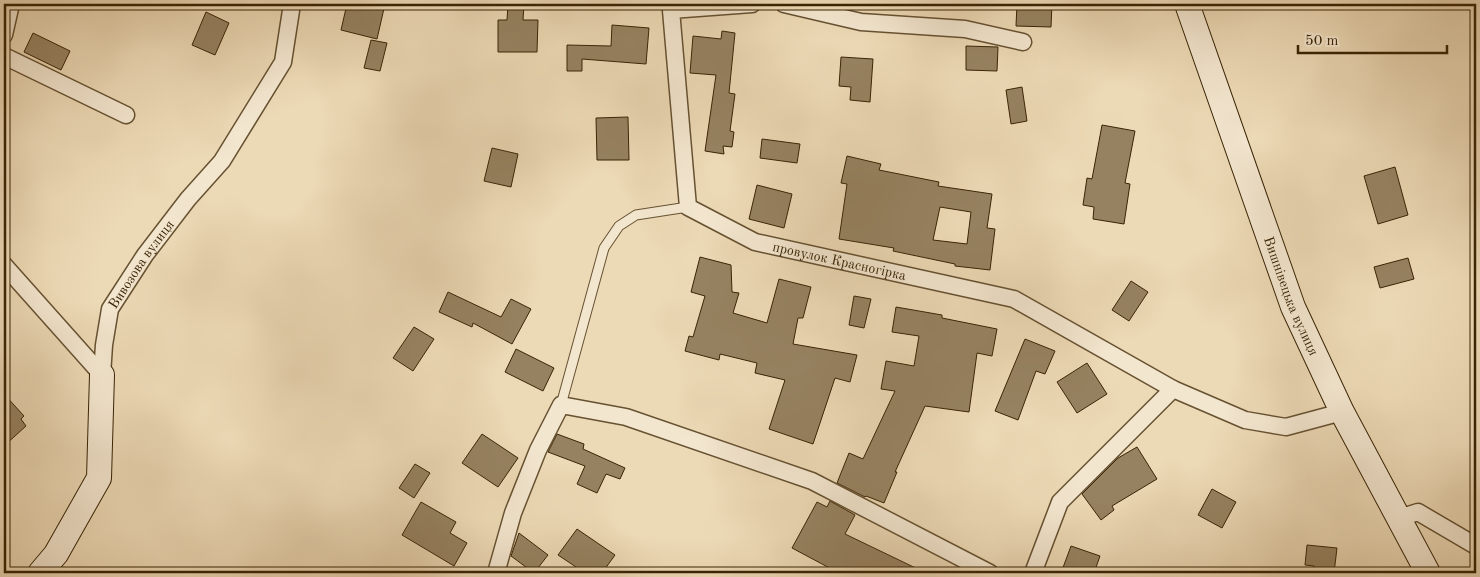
<svg xmlns="http://www.w3.org/2000/svg" width="1480" height="577" font-family="'Old Standard TT',serif">
  <style>
    .building { fill: #968261; stroke: #392405; fill-rule: evenodd }
    .lines { fill: none; stroke-linecap: round; stroke-linejoin: round }
    .lane-casing { stroke: #665131; stroke-width: 11 }
    .street-casing { stroke: #665131; stroke-width: 19 }
    .secondary-casing { stroke: #392405; stroke-width: 26 }
    .lane { stroke: #f3e6cf; stroke-width: 9 }
    .street { stroke: #f3e6cf; stroke-width: 16 }
    .secondary { stroke: #f3e6cf; stroke-width: 24 }
    .labels { text-anchor: middle; stroke-width: 4; stroke-linejoin: round; paint-order: stroke }
    .street-label { font-size: 14px; fill: #392405; stroke: #f3e6cf }
  </style>
  <rect width="100%" height="100%" fill="#ecd9b5"/>
  <filter id="stains"><feTurbulence type="fractalNoise" baseFrequency=".004" numOctaves="4"/><feColorMatrix values="0 0 0 0 .2 0 0 0 0 .09 0 0 0 0 .02 0 0 0 .5 -.17"/></filter>
  <radialGradient id="worn" r=".72"><stop offset=".6" stop-color="#630" stop-opacity="0"/><stop offset="1" stop-color="#630" stop-opacity=".3"/></radialGradient>
  <!-- building -->
  <g class="building">
    <polygon points="347,4 385,4 377,39 341,30"/>
    <polygon points="508,4 524,4 523,20 538,20 537,52 498,52 498,20 507,20"/>
    <polygon points="1017,4 1052,4 1051,27 1016,26"/>
    <polygon points="206,12 229,23 215,55 192,45"/>
    <polygon points="612,25 649,28 646,64 582,59 582,71 567,71 567,45 611,46"/>
    <polygon points="722,31 735,33 729,93 735,94 730,131 734,132 732,147 723,146 724,154 705,151 716,75 690,73 693,36 721,39"/>
    <polygon points="33,33 70,51 61,70 24,52"/>
    <polygon points="371,40 387,43 380,71 364,68"/>
    <polygon points="966,46 998,47 997,71 966,70"/>
    <polygon points="841,57 873,59 870,102 850,100 851,87 839,86"/>
    <polygon points="1022,87 1027,121 1011,124 1006,90"/>
    <polygon points="628,117 629,160 597,160 596,118"/>
    <polygon points="1102,125 1135,131 1125,183 1130,184 1124,224 1093,219 1094,207 1083,205 1087,178 1092,179"/>
    <polygon points="762,139 800,144 797,163 760,158"/>
    <polygon points="492,148 518,154 511,187 484,181"/>
    <path d="M 847,156 L 881,164 L 879,170 L 939,182 L 938,186 L 992,194 L 987,228 L 995,229 L 990,270 L 955,266 L 955,264 L 893,251 L 894,248 L 839,239 L 847,184 L 841,183 ZM 940,207 L 971,212 L 967,244 L 933,240 Z"/>
    <polygon points="1395,167 1408,215 1378,224 1364,176"/>
    <polygon points="757,185 792,194 784,228 749,219"/>
    <polygon points="700,257 731,265 732,292 739,293 733,313 767,323 779,279 811,287 803,318 798,318 793,344 857,355 850,382 835,378 813,444 769,429 785,380 755,373 757,363 720,354 719,360 685,351 689,336 693,337 705,296 691,292"/>
    <polygon points="1408,258 1414,279 1380,288 1374,267"/>
    <polygon points="1131,281 1148,292 1129,321 1112,310"/>
    <polygon points="448,292 501,317 511,299 531,309 512,344 473,323 472,327 439,312"/>
    <polygon points="854,296 871,299 864,328 849,325"/>
    <polygon points="896,307 942,315 942,318 997,329 992,356 977,353 969,412 925,406 895,472 897,472 884,503 866,496 865,497 837,483 849,453 863,459 895,391 881,389 886,361 914,366 919,336 892,332"/>
    <polygon points="414,327 434,339 413,371 393,358"/>
    <polygon points="1025,339 1055,351 1045,374 1036,371 1018,420 995,411"/>
    <polygon points="516,349 554,368 543,391 505,372"/>
    <polygon points="1087,363 1107,394 1077,413 1057,382"/>
    <polygon points="4,394 24,416 21,419 26,426 4,446"/>
    <polygon points="482,434 518,458 498,487 462,463"/>
    <polygon points="557,434 584,444 583,449 625,468 620,479 606,474 597,493 577,484 585,466 548,452"/>
    <polygon points="1137,447 1157,479 1112,506 1114,510 1101,520 1082,494 1118,458"/>
    <polygon points="415,464 430,473 414,498 399,488"/>
    <polygon points="1212,489 1236,502 1222,528 1198,515"/>
    <polygon points="830,501 855,515 845,534 926,573 839,573 792,548 817,502 827,507"/>
    <polygon points="421,502 456,522 450,533 467,543 454,566 402,535"/>
    <polygon points="577,529 615,555 602,573 585,573 558,555"/>
    <polygon points="519,533 548,555 534,573 511,556"/>
    <polygon points="1307,545 1337,548 1334,573 1313,573 1314,566 1305,565"/>
    <polygon points="1071,546 1100,556 1094,573 1061,573"/>
  </g>
  <g class="lines">
    <!-- lane casing -->
    <g class="lane-casing">
      <polyline id="lane" points="561,405 604,248 619,226 636,215 688,207"/>
    </g>
    <!-- street casing -->
    <g class="street-casing">
      <g id="street">
        <path id="s1" d="M 752,4 L 671,10 L 688,207 L 755,242 L 1014,299 L 1173,389 L 1245,420 L 1286,427 L 1342,412"/>
        <polyline points="784,4 861,22 965,29 1023,42"/>
        <polyline points="4,35 11,4"/>
        <polyline points="4,56 126,115"/>
        <polyline points="4,265 102,375"/>
        <path id="s2" d="M 102,375 L 104,345 L 110,309 L 145,255 L 188,199 L 222,161 L 283,62 L 292,4"/>
        <polyline points="1399,518 1418,512 1476,546"/>
        <polyline points="496,573 513,513 538,450 561,405 626,417 812,481 990,573"/>
        <polyline points="1033,573 1060,502 1173,389"/>
      </g>
    </g>
    <!-- secondary casing -->
    <g class="secondary-casing">
      <g id="secondary">
        <path id="s3" d="M 1187,4 L 1293,307 L 1342,412 L 1428,573"/>
        <polyline points="40,573 56,554 99,478 102,375"/>
      </g>
    </g>
    <!-- lane -->
    <use href="#lane" class="lane"/>
    <!-- street -->
    <use href="#street" class="street"/>
    <!-- secondary -->
    <use href="#secondary" class="secondary"/>
  </g>
  <g class="labels">
    <!-- street labels -->
    <g class="street-label">
      <text dy="5" stroke="none"><textPath href="#s1" startOffset="441">провулок Красногірка</textPath></text>
      <text dy="5" stroke="none"><textPath href="#s2" startOffset="121">Вивозова вулиця</textPath></text>
      <text dy="5" stroke="none"><textPath href="#s3" startOffset="310">Вишнівецька вулиця</textPath></text>
    </g>
  </g>
  <!-- margin -->
  <rect width="1480" height="577" fill="none" stroke="#ecd9b5" stroke-width="20"/>
  <rect x="5" y="5" width="1470" height="567" fill="none" stroke="#392405" stroke-width="2.5"/>
  <rect x="10" y="10" width="1460" height="557" fill="none" stroke="#392405"/>
  <!-- scale -->
  <path d="M1298 45v8h149v-8" fill="none" stroke="#392405" stroke-width="2.5"/>
  <text x="1305" y="45" font-size="15" fill="#392405" stroke="#f3e6cf" stroke-width="4" paint-order="stroke">50 m</text>
  <rect width="100%" height="100%" filter="url(#stains)"/>
  <rect width="100%" height="100%" fill="url(#worn)"/>
</svg>
